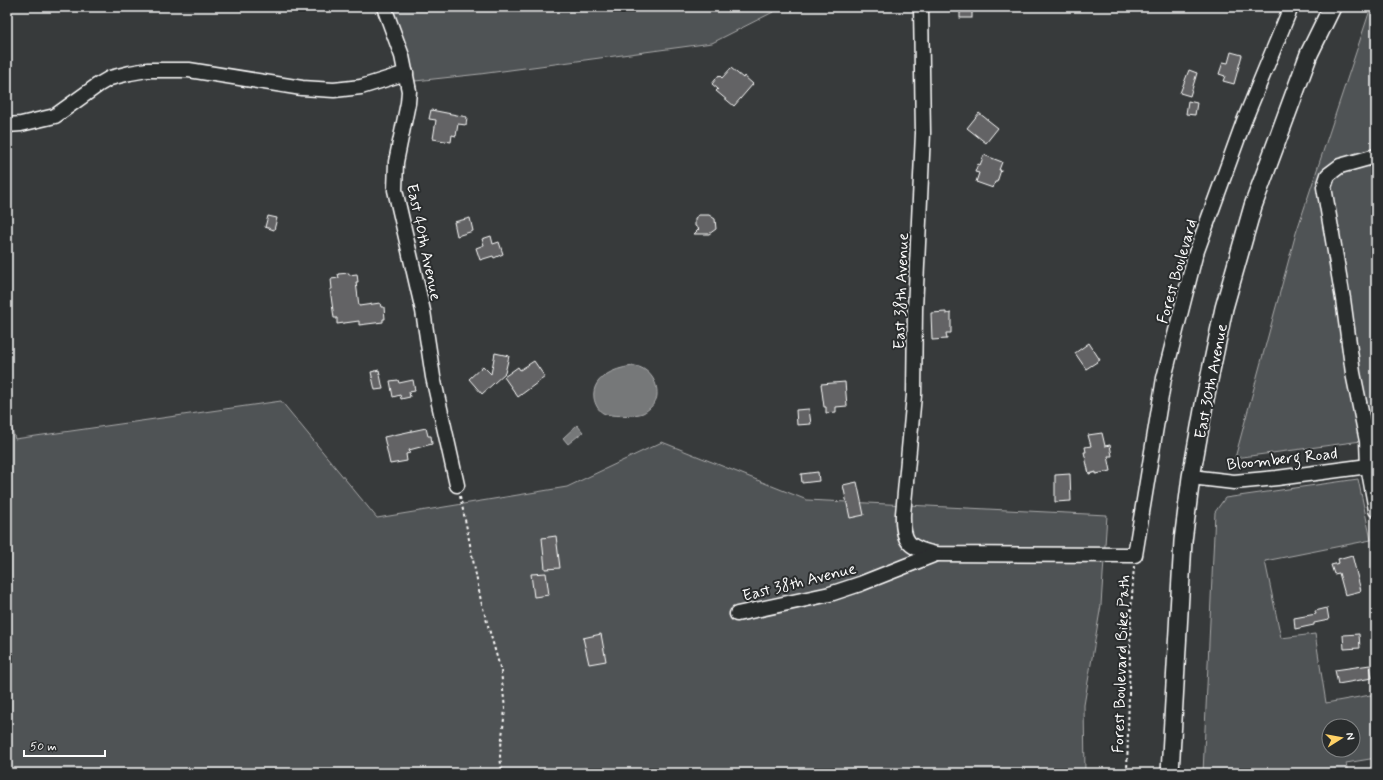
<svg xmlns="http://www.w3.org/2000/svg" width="1383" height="780" font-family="Mynerve,sans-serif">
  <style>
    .green { fill: #505354; stroke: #a8a9aa; fill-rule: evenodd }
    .water { fill: #767879; stroke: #adaeaf }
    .building { fill: #636465; stroke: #fff }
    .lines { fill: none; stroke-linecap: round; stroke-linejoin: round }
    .minor-casing { stroke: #fff; stroke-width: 17 }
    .major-casing { stroke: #fff; stroke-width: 20 }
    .path { stroke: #fff; stroke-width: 2; stroke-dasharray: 3 3; stroke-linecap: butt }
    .minor { stroke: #2a2d2e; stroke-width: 14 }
    .major { stroke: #2a2d2e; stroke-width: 17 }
    .labels { text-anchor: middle; stroke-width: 4; stroke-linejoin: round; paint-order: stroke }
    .street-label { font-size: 16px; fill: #fff; stroke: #2a2d2e }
  </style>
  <rect width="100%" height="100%" fill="#373a3b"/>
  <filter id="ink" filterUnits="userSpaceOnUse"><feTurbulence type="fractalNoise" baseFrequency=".025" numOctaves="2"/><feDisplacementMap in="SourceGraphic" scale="8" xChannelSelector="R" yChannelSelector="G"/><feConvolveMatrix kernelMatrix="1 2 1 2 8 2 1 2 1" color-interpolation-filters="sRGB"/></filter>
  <g filter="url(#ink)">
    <!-- green -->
    <g class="green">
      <polygon points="389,7 783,7 712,43 480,74 415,81"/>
      <polygon points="1371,7 1376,7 1376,439 1235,458 1296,233"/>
      <polygon points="281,401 377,518 567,487 662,442 807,500 1107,515 1101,605 1084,705 1085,773 7,773 7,414 15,439"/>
      <path d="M 1358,479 L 1371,540 L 1265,561 L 1281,638 L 1315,634 L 1326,703 L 1376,694 L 1376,758 L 1346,763 L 1348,773 L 1203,773 L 1215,512 L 1225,498 ZM 1329,726 L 1353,726 L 1353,750 L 1329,750 Z"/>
    </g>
    <!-- water -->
    <g class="water">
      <path d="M 635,366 C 648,368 658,381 657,395 C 657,402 649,410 643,413 C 636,416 610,417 603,413 C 598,410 595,404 594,398 C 591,376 618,367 635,366 Z"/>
      <polygon points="577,425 583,432 568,444 563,438"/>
    </g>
    <!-- building -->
    <g class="building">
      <rect x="960" y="7" width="12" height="11"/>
      <polygon points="1231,52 1242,55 1234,84 1223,81 1225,76 1219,74 1223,62 1228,63"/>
      <polygon points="731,68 743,78 744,76 753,84 734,106 716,91 718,89 712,84 719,75 722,78"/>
      <polygon points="1189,70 1197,73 1190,96 1180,93"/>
      <polygon points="1188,101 1197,103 1195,115 1186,114"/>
      <polygon points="431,110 467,117 466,125 458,124 456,136 452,135 451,142 433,139 436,120 429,119"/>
      <polygon points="979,113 998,128 986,143 967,128"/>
      <polygon points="984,155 1002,162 999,170 1001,170 997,182 995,182 993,188 976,182 979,173 975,172 978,164 980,165"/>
      <polygon points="699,215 709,215 715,219 716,229 709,234 694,234 699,229 695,226 695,218"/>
      <polygon points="268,216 277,218 274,230 265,227"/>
      <polygon points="470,218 473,231 457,236 454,222"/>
      <polygon points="491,236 493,244 499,242 503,254 494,258 493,256 480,260 476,248 484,245 482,239"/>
      <polygon points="349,273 349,275 357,274 358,282 356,282 359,306 380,303 381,307 384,307 385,319 383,319 383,322 359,325 359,321 337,324 337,318 334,318 330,289 332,289 331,279 339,278 338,274"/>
      <polygon points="946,312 946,314 951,313 951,333 946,333 947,339 932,340 931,313"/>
      <polygon points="1089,343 1100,360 1086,369 1075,353"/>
      <polygon points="495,353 509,356 505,373 482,394 469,379 483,366 491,374"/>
      <polygon points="534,361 545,377 518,397 504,377 518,367 520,370"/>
      <polygon points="379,370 383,389 375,390 371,372"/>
      <polygon points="398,380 399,383 413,380 415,391 409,392 410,397 401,399 400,395 393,397 390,381"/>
      <polygon points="845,382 847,406 836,407 836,412 826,413 826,407 824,407 821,384"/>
      <polygon points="809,409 811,424 797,425 796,410"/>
      <polygon points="426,428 428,436 431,436 432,444 409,450 410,453 406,454 407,461 390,464 384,437"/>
      <polygon points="1102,433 1105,446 1110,445 1112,456 1108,456 1111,471 1096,474 1096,472 1089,474 1084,452 1086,452 1085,447 1091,446 1088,435"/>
      <polygon points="818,472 819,481 802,483 801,474"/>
      <polygon points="1070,474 1071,501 1055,502 1055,475"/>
      <polygon points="857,482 864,515 850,518 843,485"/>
      <polygon points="556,536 560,568 545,569 542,538"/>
      <polygon points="1352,555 1361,591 1345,595 1339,573 1334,574 1331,565 1339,563 1338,559"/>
      <polygon points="546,573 549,595 534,597 531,574"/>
      <polygon points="1327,608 1329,620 1314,623 1314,625 1295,629 1294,618 1316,614 1315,611"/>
      <polygon points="601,634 606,661 589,664 583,638"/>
      <polygon points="1359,634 1360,648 1344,649 1343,635"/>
      <polygon points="1370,665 1372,678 1338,684 1335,670"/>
    </g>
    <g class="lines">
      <!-- minor casing -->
      <g class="minor-casing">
        <g id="minor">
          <polyline points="384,7 402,56 409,91 408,103 396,162 395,190 423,311 433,377 457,485"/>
          <path d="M 921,7 L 923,133 L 915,309 L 914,395 L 903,514 C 902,543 909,548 936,554 L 1135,555 L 1164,378 L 1195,256 L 1244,121 L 1291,7"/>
          <polyline points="7,125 21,124 55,116 98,85 110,78 130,73 147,70 189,70 302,88 334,90 361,87 406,73"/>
          <polyline points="1376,156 1340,166 1328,175 1324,187 1343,299 1353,373 1367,441 1368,466 1376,510"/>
          <polyline points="1191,477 1234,482 1277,478 1376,465"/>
          <polyline points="737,614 830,594 860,584 936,554"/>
        </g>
      </g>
      <!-- major casing -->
      <g class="major-casing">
        <polyline id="major" points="1170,773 1183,541 1191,477 1205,399 1224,308 1253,206 1309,54 1332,7"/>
      </g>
      <!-- path -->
      <g class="path">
        <polyline points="460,496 467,529 481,601 501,671 505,709 500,756 502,773"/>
        <polyline points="1127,773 1131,611 1134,566"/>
      </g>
      <!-- minor -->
      <use href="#minor" class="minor"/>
      <!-- major -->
      <use href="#major" class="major"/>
    </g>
  </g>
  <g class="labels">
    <!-- street labels -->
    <g class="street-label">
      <text transform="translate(425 242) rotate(78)" y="6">East 40th Avenue</text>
      <text transform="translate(1176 271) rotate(-74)" y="6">Forest Boulevard</text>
      <text transform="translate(900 291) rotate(-88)" y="6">East 38th Avenue</text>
      <text transform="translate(1210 381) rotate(-79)" y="6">East 30th Avenue</text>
      <text transform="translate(1282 458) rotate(-6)" y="6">Bloomberg Road</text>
      <text transform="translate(799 581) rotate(-14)" y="6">East 38th Avenue</text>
      <text transform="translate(1120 664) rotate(-88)" y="6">Forest Boulevard Bike Path</text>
    </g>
  </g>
  <!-- margin -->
  <rect width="1383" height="780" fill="none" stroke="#2a2d2e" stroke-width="24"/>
  <rect x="12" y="12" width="1359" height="756" fill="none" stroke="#fff" stroke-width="1.5" filter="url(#ink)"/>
  <!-- north arrow -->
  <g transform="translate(1341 738) rotate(79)"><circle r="19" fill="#2a2d2e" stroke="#7f8182"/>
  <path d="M0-3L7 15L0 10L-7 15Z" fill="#ffd166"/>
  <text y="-6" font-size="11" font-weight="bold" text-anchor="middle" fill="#ffffff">N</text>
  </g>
  <!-- scale -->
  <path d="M24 750v6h81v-6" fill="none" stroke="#ffffff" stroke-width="2"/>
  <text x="30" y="750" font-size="12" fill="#ffffff" stroke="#2a2d2e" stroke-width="3" paint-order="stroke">50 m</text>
</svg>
